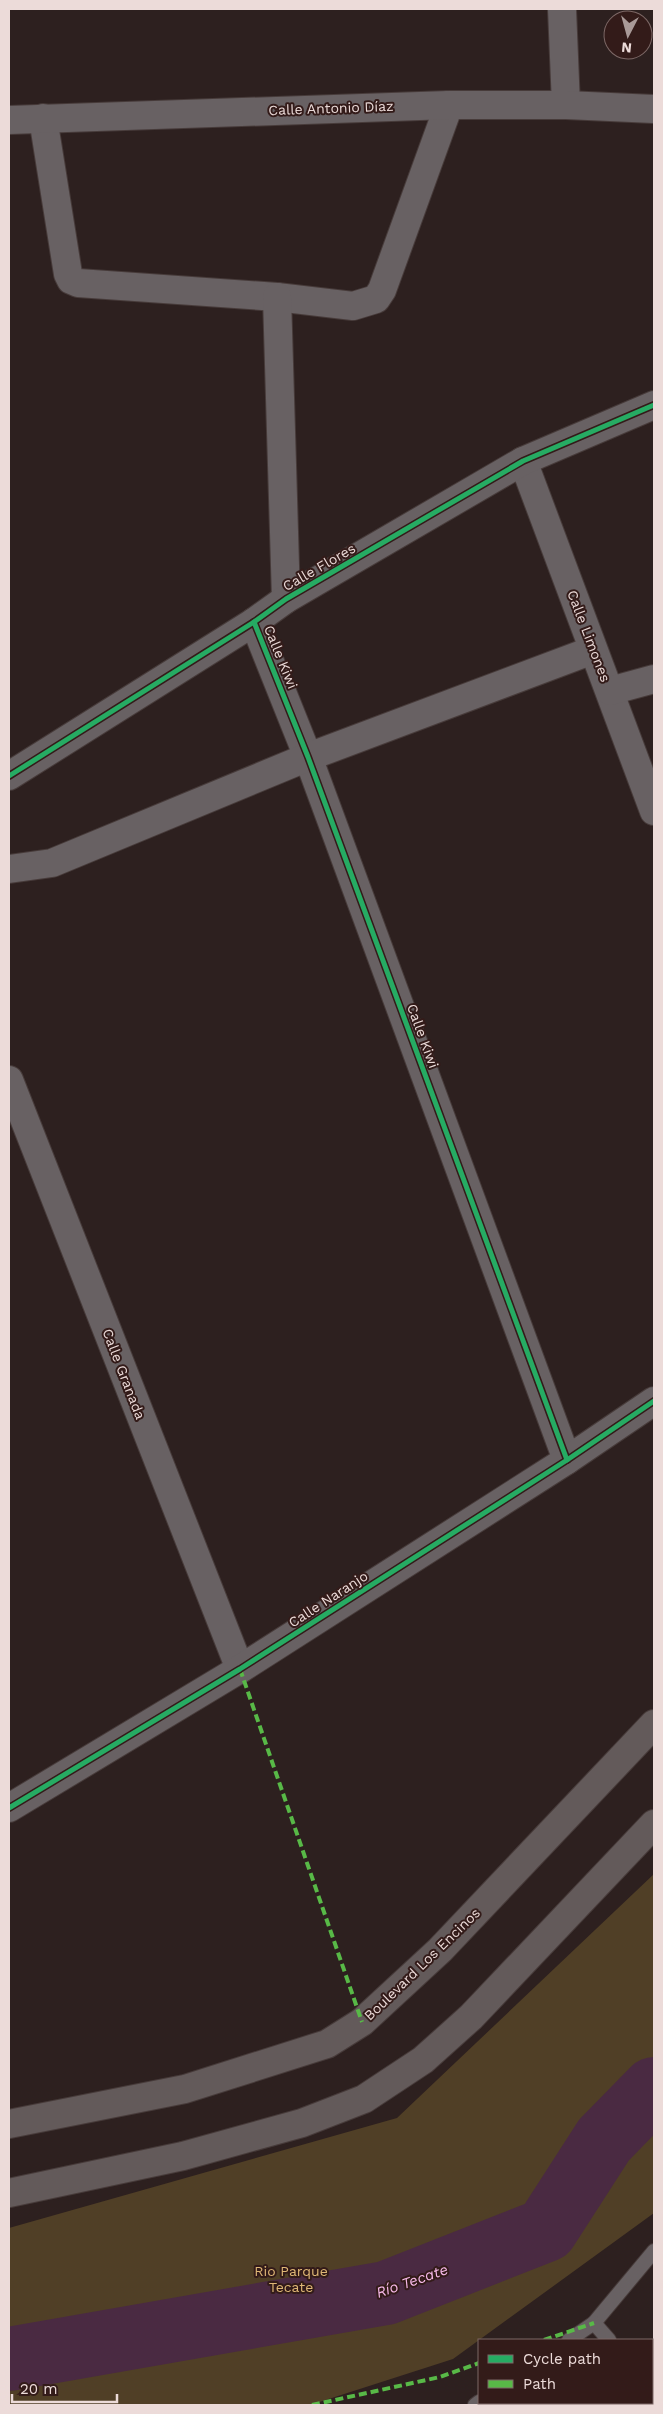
<svg xmlns="http://www.w3.org/2000/svg" width="663" height="2414" font-family="'Work Sans',sans-serif">
  <style>
    .green { fill: #503f26 }
    .lines { fill: none; stroke-linecap: round; stroke-linejoin: round }
    .river { stroke: #4a2a42; stroke-width: 64 }
    .lane-casing { stroke: #473b3a; stroke-width: 16 }
    .street-casing { stroke: #473b3a; stroke-width: 30 }
    .secondary-casing { stroke: #473b3a; stroke-width: 30 }
    .lane { stroke: #686163; stroke-width: 14 }
    .street { stroke: #686163; stroke-width: 28 }
    .secondary { stroke: #635a5a; stroke-width: 28 }
    .quiet { stroke: #58b947; stroke-width: 4; stroke-dasharray: 8 4; stroke-linecap: butt }
    .cycleway-casing { stroke: #331b19; stroke-width: 8 }
    .cycleway { stroke: #26ab63; stroke-width: 5 }
    .labels { text-anchor: middle; stroke-width: 4; stroke-linejoin: round; paint-order: stroke }
    .street-label { font-size: 14px; fill: #ecdbd9; stroke: #331b19 }
    .park-label { font-size: 14px; fill: #dfb776; stroke: #331b19 }
    .water-label { font-size: 15px; font-style: italic; fill: #f7b9e9; stroke: #331b19 }
  </style>
  <rect width="100%" height="100%" fill="#2d201f"/>
  <!-- green -->
  <polygon class="green" points="654,1874 654,2213 453,2359 310,2405 9,2405 9,2228 397,2118"/>
  <g class="lines">
    <!-- river -->
    <polyline class="river" points="9,2359 386,2293 546,2230 604,2140 654,2089"/>
    <!-- lane casing -->
    <g class="lane-casing">
      <g id="lane">
        <polyline points="594,2323 654,2251"/>
        <polyline points="569,2340 594,2323 609,2340"/>
        <polyline points="652,2388 654,2391"/>
        <polyline points="475,2405 479,2402"/>
        <polyline points="649,2405 654,2401"/>
      </g>
    </g>
    <!-- street casing -->
    <g class="street-casing">
      <g id="street">
        <polyline points="562,9 566,105"/>
        <polyline points="43,118 68,274 71,280 78,283 277,297 353,306 376,299 382,290 449,105"/>
        <polyline points="9,120 449,105 566,105 654,109"/>
        <polyline points="277,297 286,599"/>
        <polyline points="523,461 654,811"/>
        <polyline points="254,622 308,757 567,1460"/>
        <polyline points="610,691 654,679"/>
        <polyline points="9,776 254,622 286,599 523,461 654,405"/>
        <polyline points="9,869 52,863 308,757 593,650"/>
        <polyline points="9,1080 240,1669"/>
        <polyline points="9,1808 240,1669 567,1460 654,1401"/>
      </g>
    </g>
    <!-- secondary casing -->
    <g class="secondary-casing">
      <g id="secondary">
        <polyline points="9,2124 185,2089 327,2044 362,2022 440,1950 654,1724"/>
        <polyline points="9,2193 183,2156 302,2123 364,2099 423,2060 471,2017 654,1824"/>
      </g>
    </g>
    <!-- lane -->
    <use href="#lane" class="lane"/>
    <!-- street -->
    <use href="#street" class="street"/>
    <!-- secondary -->
    <use href="#secondary" class="secondary"/>
    <!-- quiet -->
    <g class="quiet">
      <polyline points="240,1669 362,2022"/>
      <polyline points="544,2340 594,2323"/>
      <polyline points="312,2405 440,2377 479,2363"/>
    </g>
    <!-- cycleway casing -->
    <g class="cycleway-casing">
      <g id="cycleway">
        <polyline points="254,622 308,757 567,1460"/>
        <polyline points="9,776 254,622 286,599 523,461 654,405"/>
        <polyline points="9,1808 240,1669 567,1460 654,1401"/>
      </g>
    </g>
    <!-- cycleway -->
    <use href="#cycleway" class="cycleway"/>
  </g>
  <g class="labels">
    <!-- street labels -->
    <g class="street-label">
      <text transform="translate(331 108) rotate(-2)" y="5">Calle Antonio Díaz</text>
      <text transform="translate(319 567) rotate(-30)" y="5">Calle Flores</text>
      <text transform="translate(589 636) rotate(69)" y="5">Calle Limones</text>
      <text transform="translate(281 657) rotate(68)" y="5">Calle Kiwi</text>
      <text transform="translate(423 1036) rotate(70)" y="5">Calle Kiwi</text>
      <text transform="translate(124 1374) rotate(69)" y="5">Calle Granada</text>
      <text transform="translate(328 1599) rotate(-33)" y="5">Calle Naranjo</text>
      <text transform="translate(422 1964) rotate(-44)" y="5">Boulevard Los Encinos</text>
    </g>
    <!-- park labels -->
    <g class="park-label">
      <text x="291" y="2276">Rio Parque<tspan x="291" dy="16">Tecate</tspan></text>
    </g>
    <!-- water labels -->
    <g class="water-label">
      <text transform="translate(412 2281) rotate(-19)" y="5">Río Tecate</text>
    </g>
  </g>
  <!-- border -->
  <rect width="663" height="2414" fill="none" stroke="#ecdbd9" stroke-width="20"/>
  <!-- legend -->
  <rect x="478" y="2339" width="175" height="65" fill="#331b19" stroke="#7d6866"/>
  <rect x="488" y="2355" width="25" height="8" fill="#26ab63" stroke="#7d6866"/>
  <text x="523" y="2364" font-size="15" fill="#ecdbd9">Cycle path</text>
  <rect x="488" y="2380" width="25" height="8" fill="#58b947" stroke="#7d6866"/>
  <text x="523" y="2389" font-size="15" fill="#ecdbd9">Path</text>
  <!-- north arrow -->
  <g transform="translate(628 35) rotate(186)"><circle r="24" fill="#331b19" stroke="#7d6866"/>
  <path d="M0-4L9 19L0 12L-9 19Z" fill="#a99a98"/>
  <text y="-8" font-size="14" font-weight="bold" text-anchor="middle" fill="#ecdbd9">N</text>
  </g>
  <!-- scale -->
  <path d="M12 2394v8h105v-8" fill="none" stroke="#ecdbd9" stroke-width="2.5"/>
  <text x="20" y="2394" font-size="15" fill="#ecdbd9" stroke="#331b19" stroke-width="4" paint-order="stroke">20 m</text>
</svg>
